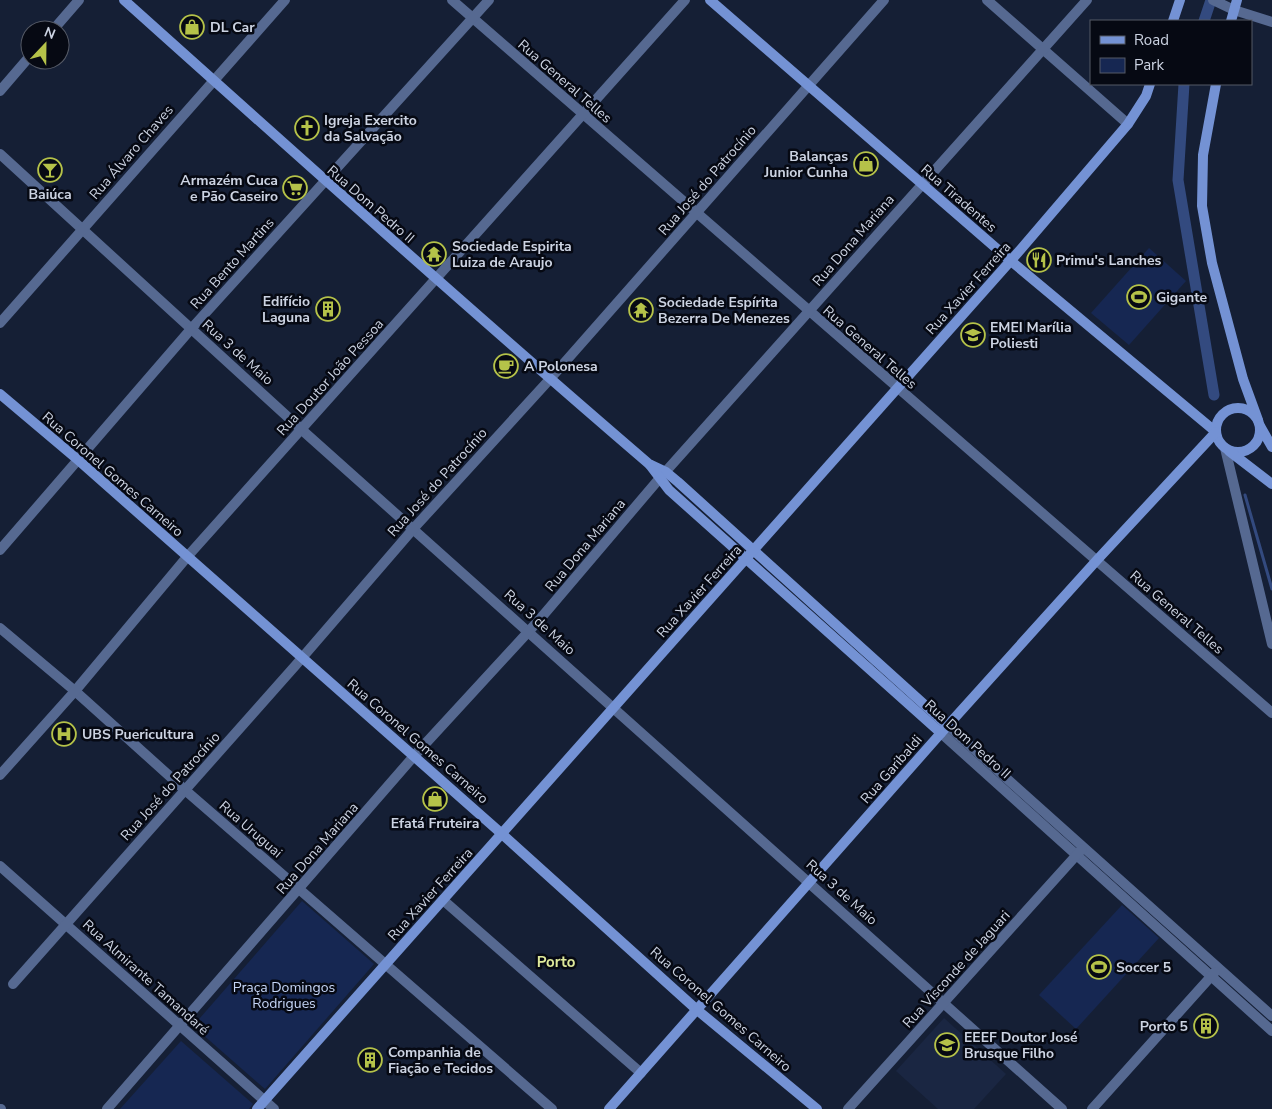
<svg xmlns="http://www.w3.org/2000/svg" width="1272" height="1109" font-family="'Nunito Sans',sans-serif">
  <style>
    .built { fill: #1a2642 }
    .green { fill: #162752 }
    .lines { fill: none; stroke-linecap: round; stroke-linejoin: round }
    .stream { stroke: #334a7f; stroke-width: 3 }
    .canal { stroke: #334a7f; stroke-width: 11 }
    .street { stroke: #566991; stroke-width: 10 }
    .secondary { stroke: #7492d4; stroke-width: 10 }
    .labels { text-anchor: middle; stroke-width: 5; stroke-linejoin: round; paint-order: stroke }
    .poi-label { font-size: 14px; font-weight: bold; fill: #ccd3e2; stroke: #060913; text-anchor: start }
    .street-label { font-size: 14px; fill: #ccd3e2; stroke: #060913 }
    .park-label { font-size: 14px; fill: #c5d5f6; stroke: #060913 }
    .neighbourhood-label { font-size: 15px; font-weight: bold; fill: #dee99b; stroke: #060913 }
  </style>
  <rect width="100%" height="100%" fill="#151f35"/>
  <!-- built -->
  <polygon class="built" points="944,1018 1006,1074 974,1109 938,1109 896,1071"/>
  <!-- green -->
  <g class="green">
    <polygon points="1149,248 1186,281 1129,345 1091,313"/>
    <polygon points="302,901 374,964 265,1089 193,1026"/>
    <polygon points="1122,905 1159,938 1076,1029 1039,995"/>
    <polygon points="181,1041 253,1104 249,1109 120,1109"/>
  </g>
  <g class="lines">
    <!-- stream -->
    <polyline class="stream" points="1245,495 1272,589"/>
    <!-- canal -->
    <g class="canal">
      <polyline points="1204,21 1211,0"/>
      <polyline points="1184,84 1178,180 1214,395"/>
    </g>
    <!-- street -->
    <g class="street">
      <polyline points="452,0 1272,713"/>
      <polyline points="987,0 1128,124"/>
      <polyline points="1213,0 1234,10 1272,22"/>
      <polyline points="53,30 79,0"/>
      <polyline points="0,91 30,56"/>
      <polyline points="0,154 302,430 1062,1109"/>
      <polyline points="0,323 285,0"/>
      <polyline points="1225,448 1272,644"/>
      <polyline points="0,550 191,329 489,0"/>
      <polyline points="0,628 75,691 185,790 552,1109"/>
      <polyline points="948,726 1272,1016"/>
      <polyline points="941,733 1272,1031"/>
      <polyline points="0,775 75,691 187,557 685,0"/>
      <polyline points="0,866 274,1109"/>
      <polyline points="443,900 641,1073"/>
      <polyline points="13,984 295,666 414,528 550,379 884,0"/>
      <polyline points="0,1109 1,1109"/>
      <polyline points="107,1109 414,756 540,619 659,479 1087,0"/>
      <polyline points="848,1109 1082,849"/>
      <polyline points="1092,1109 1215,972"/>
    </g>
    <!-- secondary -->
    <g class="secondary">
      <path d="M 124,0 C 298,156 472,312 649,464 L 666,472 L 678,482 L 948,726"/>
      <polyline points="710,0 1011,261 1216,432"/>
      <polyline points="1173,21 1180,0"/>
      <polyline points="1231,21 1237,0"/>
      <polyline points="1216,84 1203,155 1202,206 1212,263 1243,379 1258,420"/>
      <polyline points="0,394 77,459 502,834 696,1009 817,1109"/>
      <circle cx="1238" cy="430" r="22"/>
      <polyline points="1260,426 1272,447"/>
      <polyline points="1229,451 1272,484"/>
      <polyline points="650,465 669,490 941,733"/>
      <polyline points="257,1109 1021,249 1128,124 1146,96 1150,84"/>
      <polyline points="609,1109 941,733 1097,560 1216,432"/>
    </g>
  </g>
  <!-- icons -->
  <defs>
    <g id="shop-ring" transform="scale(1.25)"><circle r="9.5" fill="#060913" stroke="#b5c249" stroke-width="1.5"/><path d="M-5-2.5h2.3a2.7 3.5 0 0 1 5.4 0H5L5.5 6h-11ZM-1.5-2.5h3a1.5 2.3 0 0 0-3 0Z" fill="#b5c249"/></g>
    <g id="church-ring" transform="scale(1.25)"><circle r="9.5" fill="#060913" stroke="#b5c249" stroke-width="1.5"/><path d="M-1.2-6h2.4v3.5h3.3v2.4h-3.3V6h-2.4V-.1h-3.3v-2.4h3.3Z" fill="#b5c249"/></g>
    <g id="bar-ring" transform="scale(1.25)"><circle r="9.5" fill="#060913" stroke="#b5c249" stroke-width="1.5"/><path d="M-6-5H6L.8 .8V4.5H3.5V6h-7V4.5H-.8V.8Z" fill="#b5c249"/></g>
    <g id="supermarket-ring" transform="scale(1.25)"><circle r="9.5" fill="#060913" stroke="#b5c249" stroke-width="1.5"/><path d="M-6-5.5h2.5l.6 2H6L4.5 2H-2.5L-4.4-4H-6ZM-1.5 3.2a1.3 1.3 0 1 0 .1 0ZM3 3.2a1.3 1.3 0 1 0 .1 0Z" fill="#b5c249"/></g>
    <g id="temple-ring" transform="scale(1.25)"><circle r="9.5" fill="#060913" stroke="#b5c249" stroke-width="1.5"/><path d="M0-6L5-2H3V0L6.5 2.5H4V6H1.5V3h-3V6H-4V2.5H-6.5L-3 0V-2H-5Z" fill="#b5c249"/></g>
    <g id="restaurant-ring" transform="scale(1.25)"><circle r="9.5" fill="#060913" stroke="#b5c249" stroke-width="1.5"/><path d="M-5-6h1v4h1v-4h1v4h1v-4h1v5L-1.5 .5V6h-2V.5L-5-1ZM5-6V6H3V1.5H1.5Q1.5-4 5-6Z" fill="#b5c249"/></g>
    <g id="stadium-ring" transform="scale(1.25)"><circle r="9.5" fill="#060913" stroke="#b5c249" stroke-width="1.5"/><path d="M0-5a6.5 5 0 1 0 0 10a6.5 5 0 1 0 0-10ZM-3.5-1.8h7v3.6h-7Z" fill="#b5c249"/></g>
    <g id="building-ring" transform="scale(1.25)"><circle r="9.5" fill="#060913" stroke="#b5c249" stroke-width="1.5"/><path d="M-4-6H4V6H1V3H-1V6H-4ZM-2.5-4.3h1.7v1.8h-1.7ZM.8-4.3h1.7v1.8H.8ZM-2.5-1h1.7V.8h-1.7ZM.8-1h1.7V.8H.8Z" fill="#b5c249"/></g>
    <g id="school-ring" transform="scale(1.25)"><circle r="9.5" fill="#060913" stroke="#b5c249" stroke-width="1.5"/><path d="M0-5L7-2L0 1L-7-2ZM-4 1L0 2.5L4 1V4Q0 6-4 4Z" fill="#b5c249"/></g>
    <g id="cafe-ring" transform="scale(1.25)"><circle r="9.5" fill="#060913" stroke="#b5c249" stroke-width="1.5"/><path d="M-5.5-4.5H6V0H3Q3 3.5 0 3.5H-2.5Q-5.5 3.5-5.5 0ZM3-3.2v2h1.7v-2ZM-6 4.5H4V6H-6Z" fill="#b5c249"/></g>
    <g id="hospital-ring" transform="scale(1.25)"><circle r="9.5" fill="#060913" stroke="#b5c249" stroke-width="1.5"/><path d="M-5-5h3v3.5h4V-5h3V5h-3V1.5h-4V5h-3Z" fill="#b5c249"/></g>
  </defs>
  <g fill-rule="evenodd">
    <use href="#shop-ring" x="192" y="27"/>
    <use href="#church-ring" x="307" y="128"/>
    <use href="#shop-ring" x="866" y="164"/>
    <use href="#bar-ring" x="50" y="170"/>
    <use href="#supermarket-ring" x="295" y="188"/>
    <use href="#temple-ring" x="434" y="254"/>
    <use href="#restaurant-ring" x="1039" y="260"/>
    <use href="#stadium-ring" x="1139" y="297"/>
    <use href="#building-ring" x="328" y="309"/>
    <use href="#temple-ring" x="641" y="310"/>
    <use href="#school-ring" x="973" y="335"/>
    <use href="#cafe-ring" x="506" y="366"/>
    <use href="#hospital-ring" x="64" y="734"/>
    <use href="#shop-ring" x="435" y="799"/>
    <use href="#stadium-ring" x="1099" y="967"/>
    <use href="#building-ring" x="1206" y="1026"/>
    <use href="#school-ring" x="947" y="1045"/>
    <use href="#building-ring" x="370" y="1060"/>
  </g>
  <g class="labels">
    <!-- poi labels -->
    <g class="poi-label">
      <text x="210" y="32">DL Car</text>
      <text x="324" y="125">Igreja Exercito<tspan x="324" dy="16">da Salvação</tspan></text>
      <text x="848" y="161" text-anchor="end">Balanças<tspan x="848" dy="16">Junior Cunha</tspan></text>
      <text x="278" y="185" text-anchor="end">Armazém Cuca<tspan x="278" dy="16">e Pão Caseiro</tspan></text>
      <text x="50" y="199" text-anchor="middle">Baiúca</text>
      <text x="452" y="251">Sociedade Espirita<tspan x="452" dy="16">Luiza de Araujo</tspan></text>
      <text x="1056" y="265">Primu's Lanches</text>
      <text x="1156" y="302">Gigante</text>
      <text x="310" y="306" text-anchor="end">Edifício<tspan x="310" dy="16">Laguna</tspan></text>
      <text x="658" y="307">Sociedade Espírita<tspan x="658" dy="16">Bezerra De Menezes</tspan></text>
      <text x="990" y="332">EMEI Marília<tspan x="990" dy="16">Poliesti</tspan></text>
      <text x="524" y="371">A Polonesa</text>
      <text x="82" y="739">UBS Puericultura</text>
      <text x="435" y="828" text-anchor="middle">Efatá Fruteira</text>
      <text x="1116" y="972">Soccer 5</text>
      <text x="1188" y="1031" text-anchor="end">Porto 5</text>
      <text x="964" y="1042">EEEF Doutor José<tspan x="964" dy="16">Brusque Filho</tspan></text>
      <text x="388" y="1057">Companhia de<tspan x="388" dy="16">Fiação e Tecidos</tspan></text>
    </g>
    <!-- street labels -->
    <g class="street-label">
      <text transform="translate(565 81) rotate(41)" y="5">Rua General Telles</text>
      <text transform="translate(131 152) rotate(-49)" y="5">Rua Álvaro Chaves</text>
      <text transform="translate(707 180) rotate(-49)" y="5">Rua José do Patrocínio</text>
      <text transform="translate(959 198) rotate(41)" y="5">Rua Tiradentes</text>
      <text transform="translate(371 204) rotate(41)" y="5">Rua Dom Pedro II</text>
      <text transform="translate(853 240) rotate(-49)" y="5">Rua Dona Mariana</text>
      <text transform="translate(232 263) rotate(-48)" y="5">Rua Bento Martins</text>
      <text transform="translate(968 288) rotate(-48)" y="5">Rua Xavier Ferreira</text>
      <text transform="translate(870 347) rotate(41)" y="5">Rua General Telles</text>
      <text transform="translate(238 352) rotate(42)" y="5">Rua 3 de Maio</text>
      <text transform="translate(330 377) rotate(-48)" y="5">Rua Doutor João Pessoa</text>
      <text transform="translate(113 474) rotate(41)" y="5">Rua Coronel Gomes Carneiro</text>
      <text transform="translate(437 482) rotate(-48)" y="5">Rua José do Patrocínio</text>
      <text transform="translate(585 545) rotate(-50)" y="5">Rua Dona Mariana</text>
      <text transform="translate(699 591) rotate(-48)" y="5">Rua Xavier Ferreira</text>
      <text transform="translate(1177 612) rotate(41)" y="5">Rua General Telles</text>
      <text transform="translate(540 622) rotate(42)" y="5">Rua 3 de Maio</text>
      <text transform="translate(968 739) rotate(42)" y="5">Rua Dom Pedro II</text>
      <text transform="translate(418 741) rotate(41)" y="5">Rua Coronel Gomes Carneiro</text>
      <text transform="translate(891 769) rotate(-49)" y="5">Rua Garibaldi</text>
      <text transform="translate(170 786) rotate(-48)" y="5">Rua José do Patrocínio</text>
      <text transform="translate(251 829) rotate(41)" y="5">Rua Uruguai</text>
      <text transform="translate(317 848) rotate(-49)" y="5">Rua Dona Mariana</text>
      <text transform="translate(842 892) rotate(42)" y="5">Rua 3 de Maio</text>
      <text transform="translate(430 894) rotate(-48)" y="5">Rua Xavier Ferreira</text>
      <text transform="translate(956 969) rotate(-48)" y="5">Rua Visconde de Jaguari</text>
      <text transform="translate(146 977) rotate(42)" y="5">Rua Almirante Tamandaré</text>
      <text transform="translate(721 1009) rotate(41)" y="5">Rua Coronel Gomes Carneiro</text>
    </g>
    <!-- park labels -->
    <g class="park-label">
      <text x="284" y="992">Praça Domingos<tspan x="284" dy="16">Rodrigues</tspan></text>
    </g>
    <!-- neighbourhood labels -->
    <g class="neighbourhood-label">
      <text x="556" y="967">Porto</text>
    </g>
  </g>
  <!-- legend -->
  <rect x="1090" y="20" width="162" height="65" fill="#060913" stroke="#555a66"/>
  <rect x="1100" y="36" width="25" height="8" fill="#7492d4" stroke="#555a66"/>
  <text x="1134" y="45" font-size="15" fill="#ccd3e2">Road</text>
  <rect x="1100" y="58" width="25" height="15" fill="#162752" stroke="#555a66"/>
  <text x="1134" y="70" font-size="15" fill="#ccd3e2">Park</text>
  <!-- north arrow -->
  <g transform="translate(45 45) rotate(22)"><circle r="24" fill="#060913" stroke="#555a66"/>
  <path d="M0-4L9 19L0 12L-9 19Z" fill="#b5c249"/>
  <text y="-8" font-size="14" font-weight="bold" text-anchor="middle" fill="#ccd3e2">N</text>
  </g>
</svg>
